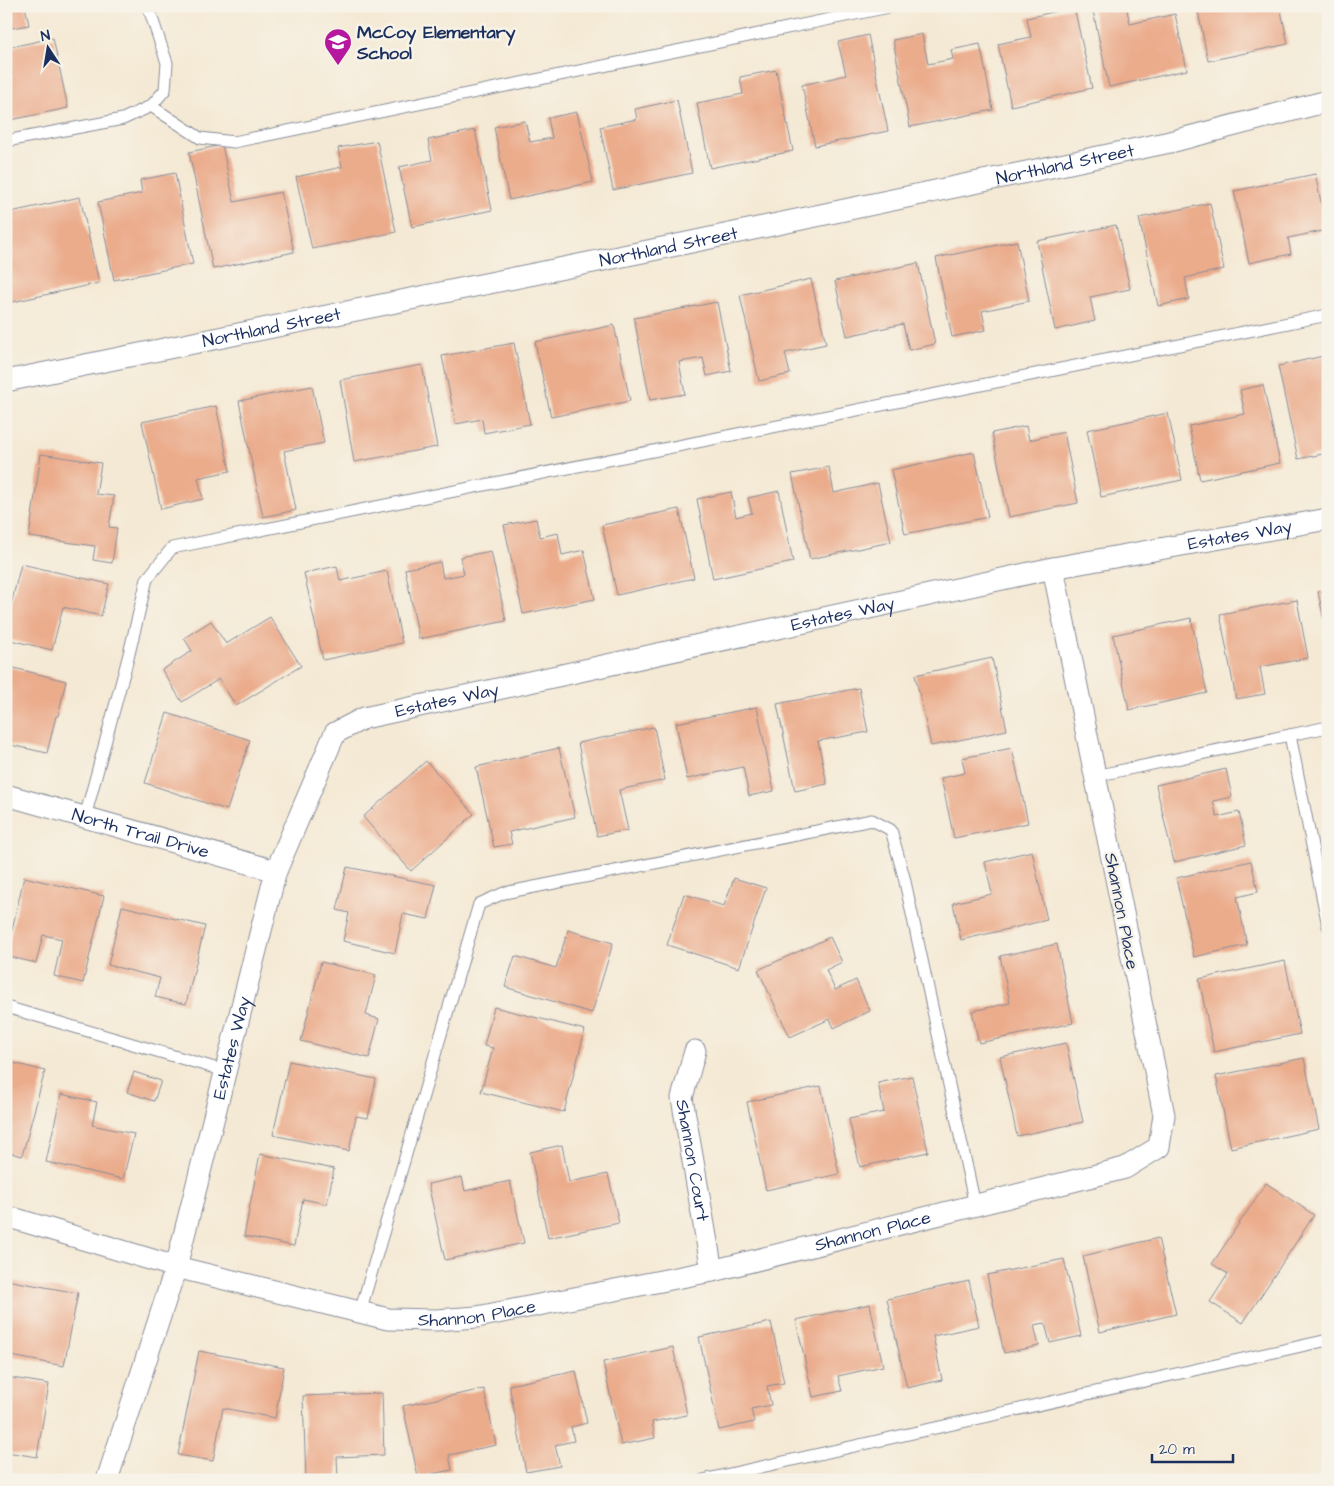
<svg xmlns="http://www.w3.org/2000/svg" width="1334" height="1486" font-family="'Architects Daughter',sans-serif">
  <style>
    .building { fill: #ebac8c }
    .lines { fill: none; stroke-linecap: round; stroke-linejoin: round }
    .service-casing { stroke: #888c99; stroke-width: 13 }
    .minor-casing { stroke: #888c99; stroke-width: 23 }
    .service { stroke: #fff; stroke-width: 11 }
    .minor { stroke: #fff; stroke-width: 21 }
    .labels { text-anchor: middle; stroke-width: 5; stroke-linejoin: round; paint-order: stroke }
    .poi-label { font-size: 18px; font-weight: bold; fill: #1b2f5e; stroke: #f7f3e8; text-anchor: start }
    .street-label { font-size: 18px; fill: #1b2f5e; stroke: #f7f3e8 }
  </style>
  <rect width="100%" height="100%" fill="#f7f3e8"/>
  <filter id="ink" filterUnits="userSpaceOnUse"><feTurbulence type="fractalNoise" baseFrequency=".02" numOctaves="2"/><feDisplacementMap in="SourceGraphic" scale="10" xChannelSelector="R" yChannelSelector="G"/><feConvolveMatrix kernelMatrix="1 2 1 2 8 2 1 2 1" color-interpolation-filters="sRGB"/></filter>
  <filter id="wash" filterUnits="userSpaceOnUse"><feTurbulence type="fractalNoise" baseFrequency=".0096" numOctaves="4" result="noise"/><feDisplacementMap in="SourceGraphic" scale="20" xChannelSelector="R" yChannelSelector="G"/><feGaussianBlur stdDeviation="1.12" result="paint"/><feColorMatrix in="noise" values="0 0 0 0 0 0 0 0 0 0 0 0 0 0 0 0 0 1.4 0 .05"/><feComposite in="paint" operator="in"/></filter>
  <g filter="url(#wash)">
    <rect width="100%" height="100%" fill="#f4e9d4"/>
    <g id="blocks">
      <!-- building -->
      <g class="building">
        <polygon points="6,6 25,6 29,25 6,29"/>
        <polygon points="1092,6 1126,6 1130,24 1175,14 1187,70 1109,87"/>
        <polygon points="1197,6 1280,6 1288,44 1208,61"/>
        <polygon points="1074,7 1092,88 1011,106 998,44 1031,37 1027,18"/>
        <polygon points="922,34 928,64 953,59 951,50 980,44 993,110 910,127 893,40"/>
        <polygon points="868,35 888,131 815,146 802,85 846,75 838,42"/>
        <polygon points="53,38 68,108 6,121 6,76 12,75 6,48"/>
        <polygon points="776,70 793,151 710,168 697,103 743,94 740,77"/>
        <polygon points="677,100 692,173 613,190 600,127 637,119 635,109"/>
        <polygon points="577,112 593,182 509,200 494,127 525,121 530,142 552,138 548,118"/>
        <polygon points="475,130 492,210 412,227 399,167 432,160 428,140"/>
        <polygon points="377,141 396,232 312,249 296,177 342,167 338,148"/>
        <polygon points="222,145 234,202 281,192 294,252 213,269 189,152"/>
        <polygon points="175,173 193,264 114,280 98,202 142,193 140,180"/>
        <polygon points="1315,174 1327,230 1288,238 1291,254 1249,263 1234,191"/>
        <polygon points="80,197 99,283 8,303 6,293 6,213"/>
        <polygon points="1210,203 1224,269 1185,278 1189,299 1158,306 1139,218"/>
        <polygon points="1116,225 1130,289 1090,297 1095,321 1055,330 1037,241"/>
        <polygon points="1017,241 1029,301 982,311 986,330 952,337 936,258"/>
        <polygon points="918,263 935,344 909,350 903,324 847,336 835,281"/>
        <polygon points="811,279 826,344 785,353 790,374 759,381 740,295"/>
        <polygon points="717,302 731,371 707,376 703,358 679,362 685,394 650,400 634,318"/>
        <polygon points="614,325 630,401 551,417 535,342"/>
        <polygon points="514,343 530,424 484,433 482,419 456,424 442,356"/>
        <polygon points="1328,355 1328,453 1298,459 1278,366"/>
        <polygon points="422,365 437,447 354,462 340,380"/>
        <polygon points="1263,385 1280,463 1200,480 1189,426 1245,414 1240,390"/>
        <polygon points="312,386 324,443 284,451 296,510 263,517 239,401"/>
        <polygon points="216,406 230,471 198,478 203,499 161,509 142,422"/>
        <polygon points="1168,413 1182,480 1101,497 1087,430"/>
        <polygon points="1026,426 1029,440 1064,432 1078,503 1009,517 992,433"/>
        <polygon points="974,452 988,517 905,534 891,470"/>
        <polygon points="41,454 101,463 96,494 114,496 109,527 117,528 112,563 93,560 95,546 29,537"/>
        <polygon points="829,467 834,493 878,483 891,542 810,559 792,474"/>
        <polygon points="779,491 793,562 713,579 697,499 731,492 736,517 752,513 748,498"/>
        <polygon points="679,509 694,578 617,595 602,525"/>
        <polygon points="536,519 540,537 558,533 562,555 584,550 595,599 523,614 504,525"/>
        <polygon points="491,551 506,621 419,639 405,569 440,562 443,578 464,574 460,557"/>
        <polygon points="21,564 109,584 101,616 63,607 52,650 6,639 6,625"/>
        <polygon points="337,566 340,581 387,571 402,643 323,660 304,573"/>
        <polygon points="1328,590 1328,634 1327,634 1318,592"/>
        <polygon points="1297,600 1308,658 1260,667 1265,694 1236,699 1220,614"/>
        <polygon points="270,617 301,666 236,706 219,679 182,702 162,670 192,651 184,638 211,621 226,644"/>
        <polygon points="1191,618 1207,693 1129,710 1113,635"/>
        <polygon points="992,658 1007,730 931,746 915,675"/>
        <polygon points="6,666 66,681 58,716 56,716 47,753 6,744"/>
        <polygon points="859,688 868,732 818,741 827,784 795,791 777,704"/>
        <polygon points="757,707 774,791 749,796 743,767 687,779 676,723"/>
        <polygon points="167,713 250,740 227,810 145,783"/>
        <polygon points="654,727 665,780 619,790 628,830 597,836 578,743"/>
        <polygon points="559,748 575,817 509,832 512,844 494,847 476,767"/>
        <polygon points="1012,748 1028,823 954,838 941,778 965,773 962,758"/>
        <polygon points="426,761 474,814 411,871 363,817"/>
        <polygon points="1226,769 1232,797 1213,801 1217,817 1239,812 1246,845 1174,862 1156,785"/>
        <polygon points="1032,851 1047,920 961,940 953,903 992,894 985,862"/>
        <polygon points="1251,861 1258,892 1237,897 1247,945 1194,957 1176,878"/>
        <polygon points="347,867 436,885 428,919 403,914 395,953 343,941 349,913 337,910"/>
        <polygon points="24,877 104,896 83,983 54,976 62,939 43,935 36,963 6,956"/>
        <polygon points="734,878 766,888 739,968 667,945 684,894 724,906"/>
        <polygon points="122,906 205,926 186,1004 155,997 160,978 108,965"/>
        <polygon points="568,930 613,943 592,1013 505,987 515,956 556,968"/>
        <polygon points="830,937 842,962 826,970 835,990 856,980 870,1011 834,1028 830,1019 790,1037 758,970"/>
        <polygon points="1057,944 1073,1023 979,1043 972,1011 1010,1003 1000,956"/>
        <polygon points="1285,961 1300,1034 1214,1052 1199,979"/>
        <polygon points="321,962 376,975 366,1015 379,1019 369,1058 301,1041"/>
        <polygon points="494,1007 585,1030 564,1112 481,1092 493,1048 484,1046"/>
        <polygon points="1066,1043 1083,1122 1017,1136 1000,1057"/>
        <polygon points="1304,1058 1319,1129 1231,1148 1216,1076"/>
        <polygon points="6,1061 45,1071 22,1156 6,1152"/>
        <polygon points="289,1061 376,1079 368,1118 356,1116 349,1151 273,1135"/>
        <polygon points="134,1072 161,1081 154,1101 127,1092"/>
        <polygon points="912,1076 928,1152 860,1167 849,1119 884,1112 878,1083"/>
        <polygon points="821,1086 839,1174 766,1190 747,1102"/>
        <polygon points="61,1094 97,1102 92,1125 134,1134 123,1179 46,1162"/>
        <polygon points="562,1145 569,1182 608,1174 619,1223 548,1238 530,1152"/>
        <polygon points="260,1154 334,1169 327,1204 303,1199 294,1246 244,1236"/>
        <polygon points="462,1177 465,1191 510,1181 524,1243 445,1260 428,1184"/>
        <polygon points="1266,1183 1314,1215 1243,1323 1210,1302 1228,1274 1212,1264"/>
        <polygon points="1158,1238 1176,1314 1100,1332 1083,1256"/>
        <polygon points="1064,1259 1081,1336 1050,1343 1045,1323 1034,1325 1039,1346 1004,1353 987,1275"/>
        <polygon points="6,1280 78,1293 64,1366 6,1355"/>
        <polygon points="969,1281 979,1326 933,1336 942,1380 907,1388 887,1299"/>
        <polygon points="870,1304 883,1366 838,1376 842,1391 813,1397 796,1320"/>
        <polygon points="771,1322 784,1383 767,1386 771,1405 751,1409 754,1422 719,1430 699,1337"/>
        <polygon points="673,1347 687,1415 652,1422 655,1438 621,1445 603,1362"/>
        <polygon points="199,1351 284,1367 275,1418 223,1408 213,1461 178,1455"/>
        <polygon points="576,1371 587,1423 571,1427 574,1441 555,1445 560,1466 526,1472 509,1385"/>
        <polygon points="6,1377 49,1384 37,1457 6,1452"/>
        <polygon points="484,1389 496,1445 449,1455 452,1470 418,1477 403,1406"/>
        <polygon points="382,1393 384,1455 337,1457 338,1480 306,1480 303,1396"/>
      </g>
    </g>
  </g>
  <g filter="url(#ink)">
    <use href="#blocks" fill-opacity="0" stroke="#888c99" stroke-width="1"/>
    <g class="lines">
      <!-- service casing -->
      <g class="service-casing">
        <g id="service">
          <polyline points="151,106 200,138 234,142 894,6"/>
          <polyline points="6,141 123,119 151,106 165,90 167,63 148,6"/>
          <polyline points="1290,735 1328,926"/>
          <polyline points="1095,776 1328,727"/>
          <polyline points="85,817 128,658 147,579 172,548 1328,315"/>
          <polyline points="6,1007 225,1071"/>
          <polyline points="360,1312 479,904 504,893 872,820 891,830 904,877 975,1205"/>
          <polyline points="703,1480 1328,1340"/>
        </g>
      </g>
      <!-- minor casing -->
      <g class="minor-casing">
        <g id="minor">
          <path id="s1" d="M 6,381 L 677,245 L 1170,142 L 1328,101"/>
          <path id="s2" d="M 6,795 L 276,871"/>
          <path id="s3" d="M 695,1051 L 682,1098 L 712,1271"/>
          <path id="s4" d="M 6,1216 L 176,1267 L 388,1319 L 436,1320 L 477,1317 L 712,1271 L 1125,1168 L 1159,1147 L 1164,1115 L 1053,568"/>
          <path id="s5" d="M 107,1480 L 176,1267 L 276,871 L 335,733 L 364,718 L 1053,568 L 1328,519"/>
        </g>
      </g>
      <!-- service -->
      <use href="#service" class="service"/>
      <!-- minor -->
      <use href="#minor" class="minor"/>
    </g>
  </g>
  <!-- icons -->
  <defs>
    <g id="school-pin" transform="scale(1.4375)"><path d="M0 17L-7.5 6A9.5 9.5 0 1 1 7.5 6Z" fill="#b5179e" stroke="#f7f3e8"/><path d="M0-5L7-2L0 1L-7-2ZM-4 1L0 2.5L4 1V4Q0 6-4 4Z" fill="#fff"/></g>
  </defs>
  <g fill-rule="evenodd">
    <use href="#school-pin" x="338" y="42"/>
  </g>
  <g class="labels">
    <!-- poi labels -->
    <g class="poi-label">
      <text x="357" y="38">McCoy Elementary<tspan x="357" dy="21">School</tspan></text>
    </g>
    <!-- street labels -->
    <g class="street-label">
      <text dy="6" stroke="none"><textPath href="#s1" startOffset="1081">Northland Street</textPath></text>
      <text dy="6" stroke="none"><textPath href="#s1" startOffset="676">Northland Street</textPath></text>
      <text dy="6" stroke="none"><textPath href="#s1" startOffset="271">Northland Street</textPath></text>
      <text dy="6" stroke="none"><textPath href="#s5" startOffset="1710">Estates Way</textPath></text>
      <text dy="6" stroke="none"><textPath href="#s5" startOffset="1305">Estates Way</textPath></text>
      <text dy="6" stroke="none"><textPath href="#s5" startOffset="900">Estates Way</textPath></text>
      <text dy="6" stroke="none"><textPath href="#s2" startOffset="140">North Trail Drive</textPath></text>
      <text transform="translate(1122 911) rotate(79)" y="6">Shannon Place</text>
      <text dy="6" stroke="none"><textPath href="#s5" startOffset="450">Estates Way</textPath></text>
      <text dy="6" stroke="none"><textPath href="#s3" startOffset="112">Shannon Court</textPath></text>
      <text dy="6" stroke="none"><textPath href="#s4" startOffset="890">Shannon Place</textPath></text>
      <text dy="6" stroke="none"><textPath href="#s4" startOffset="485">Shannon Place</textPath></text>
    </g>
  </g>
  <!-- margin -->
  <rect width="1334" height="1486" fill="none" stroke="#f7f3e8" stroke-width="25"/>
  <!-- north arrow -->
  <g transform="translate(48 48) rotate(348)" stroke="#f7f3e8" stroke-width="4" paint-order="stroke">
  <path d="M0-4L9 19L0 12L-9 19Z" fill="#1b2f5e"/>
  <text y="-8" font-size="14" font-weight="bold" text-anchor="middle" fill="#1b2f5e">N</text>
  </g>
  <!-- scale -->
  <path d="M1152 1454v8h81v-8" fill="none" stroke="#1b2f5e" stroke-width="2.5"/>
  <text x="1159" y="1454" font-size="15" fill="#1b2f5e" stroke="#f7f3e8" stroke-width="4" paint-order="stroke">20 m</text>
</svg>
